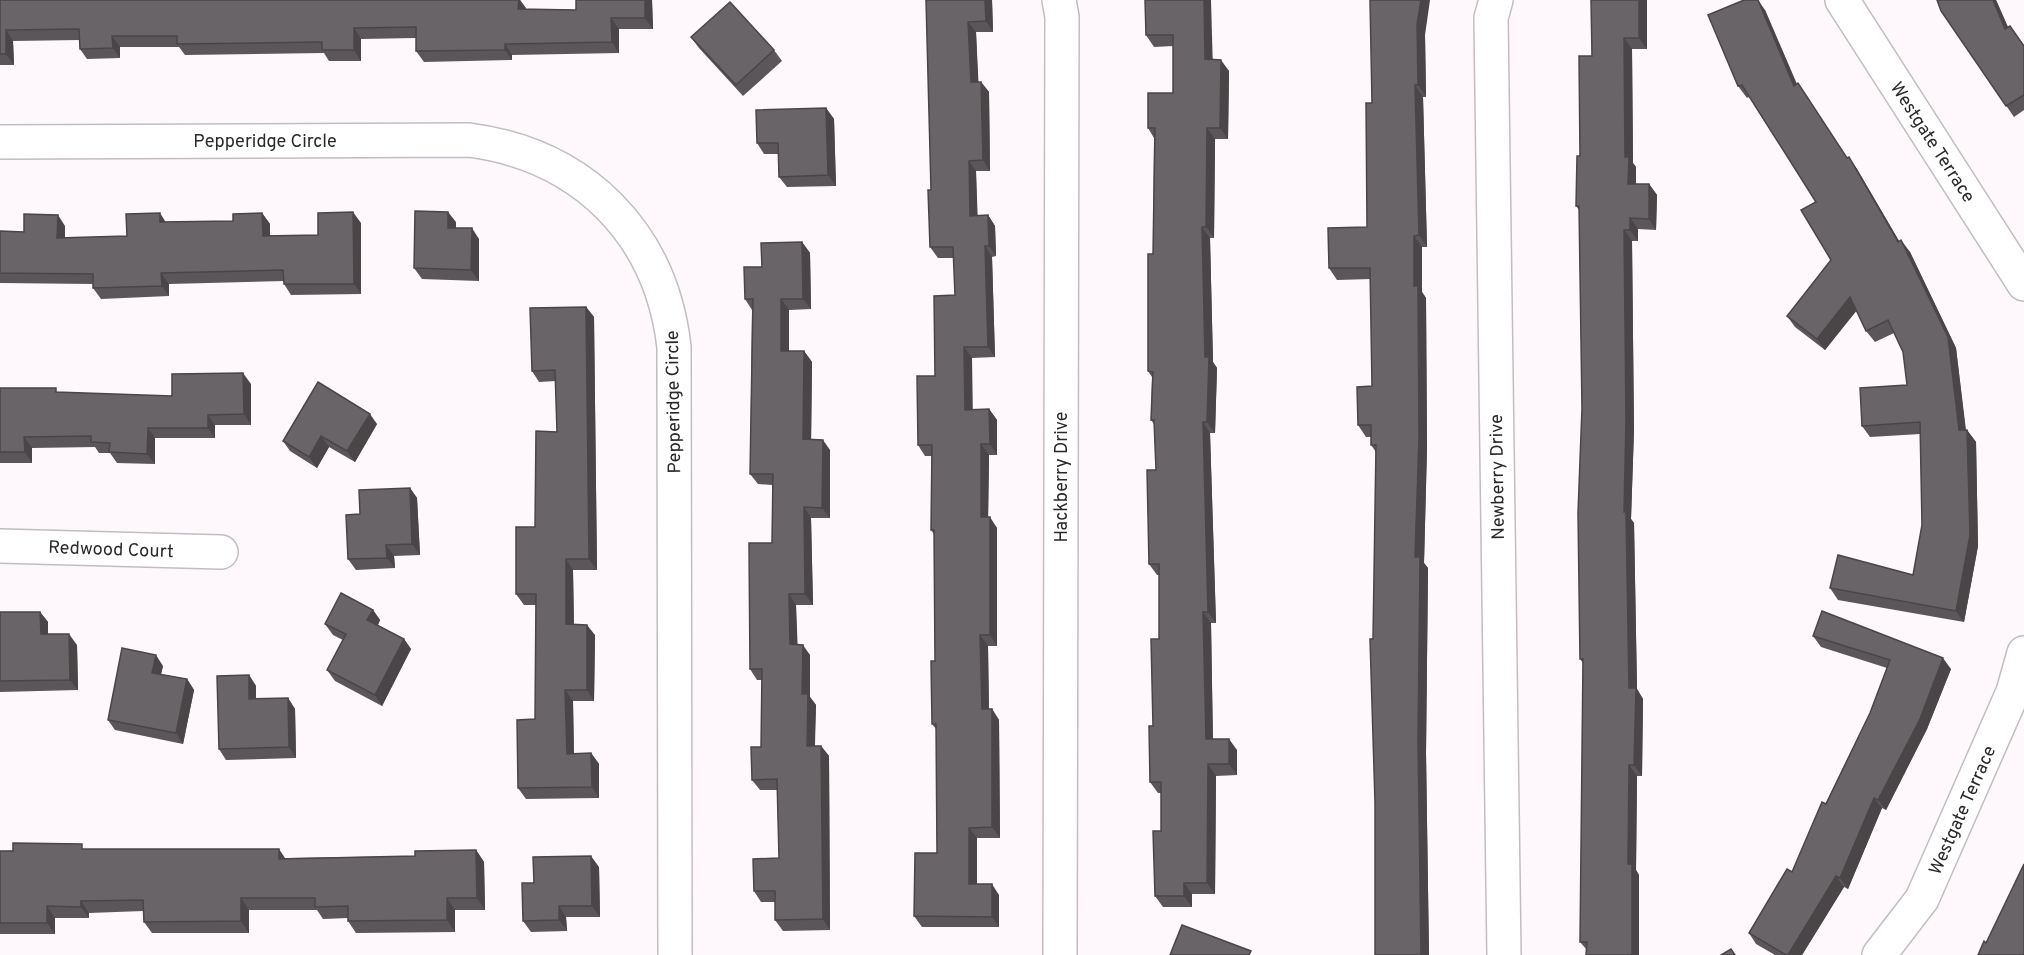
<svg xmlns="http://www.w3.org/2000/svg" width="2024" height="955" font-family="Overpass,sans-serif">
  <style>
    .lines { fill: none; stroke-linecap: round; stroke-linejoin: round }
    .minor-casing { stroke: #c3bdc1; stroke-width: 36 }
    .minor { stroke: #fff; stroke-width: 33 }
    .wall { fill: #5a5659 }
    .shaded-wall { fill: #4a4648 }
    .building { fill: #696467; stroke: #4a4648; stroke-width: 1.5 }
    .labels { text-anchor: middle; stroke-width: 6; stroke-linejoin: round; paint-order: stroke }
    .street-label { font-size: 18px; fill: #2a2829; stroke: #fff }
  </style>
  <rect width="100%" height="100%" fill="#fef7fc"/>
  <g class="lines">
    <!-- minor casing -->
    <g class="minor-casing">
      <g id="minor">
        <polyline points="1059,0 1062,17 1060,955"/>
        <polyline points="1496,0 1491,18 1504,955"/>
        <polyline points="1842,0 2024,284"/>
        <path d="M 0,142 L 469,140 C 583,155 661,233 674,347 L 675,955"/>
        <polyline points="0,546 221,552"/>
        <polyline points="1879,955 1922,899 2013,692 2024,653"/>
      </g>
    </g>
    <!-- minor -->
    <use href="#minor" class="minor"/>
  </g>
  <!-- wall -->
  <g class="wall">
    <polygon points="0,0 520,0 526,9 576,10 652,0 653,29 619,29 619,53 512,55 512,60 424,62 416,51 416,38 361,39 361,61 329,61 324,53 185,55 179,47 120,47 120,58 87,59 80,49 79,40 13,41 14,65 0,65"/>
    <polygon points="926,0 992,0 993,32 976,32 978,82 981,82 989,92 990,171 976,171 977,215 988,215 995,226 996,256 992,257 995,357 972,358 972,410 989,409 997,420 997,455 989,455 988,517 997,528 997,646 988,646 989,709 992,709 999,720 1000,838 977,838 977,884 999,895 999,927 922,927 914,916 937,853 936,729 932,724 935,661 934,534 931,530 932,456 925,456 918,445 955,295 954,258 938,258 930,247 931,190"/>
    <polygon points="1145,0 1213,59 1229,71 1228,139 1215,139 1214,238 1210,238 1213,362 1217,368 1215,433 1210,433 1216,623 1211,623 1213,739 1237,750 1237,775 1216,776 1215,894 1192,894 1192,907 1163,907 1155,896 1161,831 1161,793 1158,793 1150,782 1159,639 1159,575 1157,575 1149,564 1156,470 1154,424 1151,420 1152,377 1148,371 1153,254 1154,138 1148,128 1173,93 1173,46 1154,47 1146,35"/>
    <polygon points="1647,0 1647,49 1632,49 1633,163 1636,167 1636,184 1649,184 1657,195 1656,230 1638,229 1638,241 1632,241 1634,430 1631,519 1634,523 1637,689 1643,699 1642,776 1637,776 1636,870 1639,875 1639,955 1587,950 1580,942 1583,663 1580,659 1582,408 1579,210 1576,206 1580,156 1592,56"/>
    <polygon points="1937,0 1996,0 2008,27 2024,46 2024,110 2014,117 1941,11"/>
    <polygon points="1765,10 1797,84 1798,83 1806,95 1847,158 1857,169 1899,241 1910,252 1956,348 1966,430 1967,430 1976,442 1978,546 1964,622 1838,600 1830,588 1913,575 1922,525 1920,434 1870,437 1862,426 1907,385 1903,352 1894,333 1875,342 1866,331 1856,310 1825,350 1795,327 1787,316 1831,260 1816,202 1749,97 1747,98 1738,86"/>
    <polygon points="1425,35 1426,97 1423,97 1427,247 1422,247 1422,292 1426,298 1427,448 1424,563 1428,568 1426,753 1429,955 1375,955 1375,802 1373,639 1376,452 1371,445 1371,437 1366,437 1358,425 1372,386 1371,279 1337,280 1329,268 1367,227 1372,103"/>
    <polygon points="691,37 774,50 782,61 743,96 699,48"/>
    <polygon points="826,108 834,119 836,186 787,187 779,177 778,154 764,154 757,143"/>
    <polygon points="262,213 270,224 270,236 318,235 361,223 361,294 291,295 284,284 284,281 169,284 169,296 101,299 93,288 93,284 0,283 0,231 24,232 65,226 65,238 127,236 166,222 233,221"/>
    <polygon points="456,222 456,228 479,239 479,281 422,279 414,268"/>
    <polygon points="802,242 810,253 811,309 789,310 789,351 804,351 812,362 811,439 830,450 830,518 811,518 813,605 796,605 797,645 810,655 810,697 816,705 815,746 821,746 829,756 830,930 783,931 775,920 775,902 761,902 754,891 779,858 777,790 760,790 752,780 761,747 762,680 757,680 750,669 772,543 772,485 758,484 750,474 752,310 745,299 762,267"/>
    <polygon points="586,307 594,317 597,570 573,570 574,624 595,635 594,701 573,701 574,753 591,753 599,764 599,798 526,799 518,788 535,719 536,605 524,605 516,594 535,527 557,432 556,381 539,382 532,371"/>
    <polygon points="251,384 251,425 215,425 215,438 155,438 155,464 117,463 110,453 99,453 95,447 32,448 32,463 0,463 0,388 59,392 172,396"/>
    <polygon points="377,424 355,462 329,447 317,468 290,451 283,441"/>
    <polygon points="410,488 417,498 420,555 394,556 395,568 356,570 348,559 360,514"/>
    <polygon points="373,610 380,620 378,625 404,639 411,649 382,706 335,681 327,670 343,640 333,635 325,624"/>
    <polygon points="0,612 40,612 48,622 48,634 77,645 78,690 0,692"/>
    <polygon points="1813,636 1951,669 1927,729 1886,810 1882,808 1848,889 1844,887 1802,955 1775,955 1756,944 1749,933 1792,872 1870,713 1887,668 1821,647"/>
    <polygon points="163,666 161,674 187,679 194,690 183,744 115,730 108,720"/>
    <polygon points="249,675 256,686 256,699 288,698 295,709 296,758 226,760 219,749"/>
    <polygon points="85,849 286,858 415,856 476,850 484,862 485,910 455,910 455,932 356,933 348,921 348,918 323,919 317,910 249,910 249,933 152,933 144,922 143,911 89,913 89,918 55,918 55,934 0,934 0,851"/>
    <polygon points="599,867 600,917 566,917 567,931 531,932 523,921 534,883"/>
  </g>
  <!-- shaded-wall -->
  <g class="shaded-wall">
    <polygon points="519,0 520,0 526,8 526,20 518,9"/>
    <polygon points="645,0 652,0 653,29 645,18"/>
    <polygon points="985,0 992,0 993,32 986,21"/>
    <polygon points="1204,0 1211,0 1213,71 1205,59"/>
    <polygon points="1421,0 1430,0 1425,35 1426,97 1418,85 1417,24"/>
    <polygon points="1639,0 1647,0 1647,49 1639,38"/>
    <polygon points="1758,0 1765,10 1802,97 1794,86"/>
    <polygon points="1993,0 1996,0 2013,39 2005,29"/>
    <polygon points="611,18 619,29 619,53 612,42"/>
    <polygon points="968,22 976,32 979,93 971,82"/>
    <polygon points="354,28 361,39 361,61 354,50"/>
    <polygon points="6,30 13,41 14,65 6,54"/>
    <polygon points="112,36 120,47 120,58 113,48"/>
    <polygon points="1624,38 1632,49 1633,163 1636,167 1636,194 1628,184 1625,157"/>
    <polygon points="505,44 512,55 512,60 505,50"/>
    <polygon points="1221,60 1229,71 1228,139 1220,128"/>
    <polygon points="981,82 989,92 990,171 983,160"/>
    <polygon points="1415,85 1423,97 1427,247 1419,235"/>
    <polygon points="826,108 834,119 836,186 828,175"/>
    <polygon points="1207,128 1215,139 1214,238 1206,227"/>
    <polygon points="1849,157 1857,169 1906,253 1898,242"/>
    <polygon points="969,161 976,171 978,226 970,216"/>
    <polygon points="1649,184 1657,195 1656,230 1649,219"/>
    <polygon points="353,212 361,223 361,294 354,284"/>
    <polygon points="448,212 456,222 455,239 448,228"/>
    <polygon points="160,213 167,224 160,222"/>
    <polygon points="262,213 270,224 270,247 263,236"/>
    <polygon points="58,215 65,226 65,249 57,238"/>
    <polygon points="988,215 995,226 996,256 989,246"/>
    <polygon points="1630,218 1638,229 1638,241 1630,230"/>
    <polygon points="1202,227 1210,238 1213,362 1217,368 1215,433 1207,422"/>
    <polygon points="472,228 479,239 479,281 471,270"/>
    <polygon points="1624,230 1632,241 1634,430 1631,519 1634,523 1637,689 1643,699 1642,776 1634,765 1629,688 1624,512"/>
    <polygon points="1414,236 1422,247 1422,292 1426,298 1427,448 1424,563 1428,568 1426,753 1429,955 1421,955 1415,557"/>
    <polygon points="1901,240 1910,252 1956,348 1967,442 1959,430"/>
    <polygon points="802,242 810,253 811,309 803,299"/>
    <polygon points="985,246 992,257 995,357 988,347"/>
    <polygon points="161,273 169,284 169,296 162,286"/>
    <polygon points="1850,297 1858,309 1825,350 1817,339"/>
    <polygon points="781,299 789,310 789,362 781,351"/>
    <polygon points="586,307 594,317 597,570 589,559"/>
    <polygon points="964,347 972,358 973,421 965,410"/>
    <polygon points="804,351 812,362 811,450 803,439"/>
    <polygon points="243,373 251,384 251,425 244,414"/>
    <polygon points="989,409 997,420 997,455 990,444"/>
    <polygon points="370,414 377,424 355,462 347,451"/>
    <polygon points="208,415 215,425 215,438 208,428"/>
    <polygon points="1203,422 1210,433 1216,623 1208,612"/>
    <polygon points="148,428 155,438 155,464 147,454"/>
    <polygon points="1967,430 1976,442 1978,546 1964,622 1956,611"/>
    <polygon points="321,436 329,447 317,468 309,457"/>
    <polygon points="24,437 32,448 32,463 25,452"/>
    <polygon points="823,440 830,450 830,518 822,508"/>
    <polygon points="981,444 989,455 988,528 981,517"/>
    <polygon points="410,488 417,498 420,555 412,544"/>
    <polygon points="804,507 811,518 813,605 805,594"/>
    <polygon points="990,517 997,528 997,646 990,635"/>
    <polygon points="386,545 394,556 395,568 387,558"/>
    <polygon points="566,559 573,570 574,635 566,624"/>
    <polygon points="789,594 796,605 798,655 790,644"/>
    <polygon points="373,610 380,620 375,631 367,620"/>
    <polygon points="40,612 48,622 48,645 41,634"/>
    <polygon points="1203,612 1211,623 1213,750 1206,739"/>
    <polygon points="587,625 595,635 594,701 587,690"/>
    <polygon points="69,634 77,645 78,690 70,680"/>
    <polygon points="980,635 988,646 989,720 982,709"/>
    <polygon points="404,639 411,649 382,706 375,695"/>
    <polygon points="803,645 810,655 810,697 816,705 814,757 807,746 802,694"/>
    <polygon points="156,655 163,666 159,683 152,673"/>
    <polygon points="1943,658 1951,669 1927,729 1886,810 1878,800"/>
    <polygon points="249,675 256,686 256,710 249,699"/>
    <polygon points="187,679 194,690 183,744 176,733"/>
    <polygon points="565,690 573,701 574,764 567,754"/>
    <polygon points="288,698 295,709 296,758 289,747"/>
    <polygon points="992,709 999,720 1000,838 992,827"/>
    <polygon points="1229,739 1237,750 1237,775 1229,764"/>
    <polygon points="821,746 829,756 830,930 823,919"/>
    <polygon points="591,753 599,764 599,798 592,787"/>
    <polygon points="1208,764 1216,776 1215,894 1207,883"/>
    <polygon points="1629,765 1637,776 1636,870 1639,875 1639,955 1632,955 1628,864"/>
    <polygon points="1874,798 1882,808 1848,889 1840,878"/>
    <polygon points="969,828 977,838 977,895 969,884"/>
    <polygon points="279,849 287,861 279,859"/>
    <polygon points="476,850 484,862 485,910 477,898"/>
    <polygon points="591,856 599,867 600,917 592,906"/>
    <polygon points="1836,876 1844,887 1802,955 1788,955"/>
    <polygon points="1184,883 1192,894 1192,907 1184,896"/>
    <polygon points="992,884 999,895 999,927 992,917"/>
    <polygon points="241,898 249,910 249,933 241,921"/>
    <polygon points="447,898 455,910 455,932 447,920"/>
    <polygon points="81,901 89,913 89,918 81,907"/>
    <polygon points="47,906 55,918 55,934 47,923"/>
    <polygon points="559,906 566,917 567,931 559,920"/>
  </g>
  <!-- building -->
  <g class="building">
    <polygon points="0,0 519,0 518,9 576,10 576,0 645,0 645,18 611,18 612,42 505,44 505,50 416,51 416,27 354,28 354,50 322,50 322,42 177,44 177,36 112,36 113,48 80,49 79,29 6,30 6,54 0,54"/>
    <polygon points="926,0 985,0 986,21 968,22 971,82 981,82 983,160 969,161 970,216 988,215 989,246 985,246 988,347 964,347 965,410 989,409 990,444 981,444 981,517 990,517 990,635 980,635 982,709 992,709 992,827 969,828 969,884 992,884 992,917 914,916 915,853 937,853 936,724 932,724 931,661 935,661 934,530 931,530 932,445 918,445 917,376 935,376 934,296 955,295 953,247 930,247 928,190 931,190"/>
    <polygon points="1145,0 1204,0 1205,59 1221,60 1220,128 1207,128 1206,227 1202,227 1205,357 1209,357 1207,422 1203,422 1208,612 1203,612 1206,739 1229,739 1229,764 1208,764 1207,883 1184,883 1184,896 1155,896 1153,831 1161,831 1161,782 1150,782 1149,726 1153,726 1151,639 1159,639 1159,564 1149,564 1147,470 1156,470 1154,420 1151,420 1153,372 1148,371 1148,254 1153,254 1155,128 1148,128 1148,93 1173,93 1173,35 1146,35"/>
    <polygon points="1370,0 1421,0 1417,24 1418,85 1415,85 1419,235 1414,236 1414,286 1418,286 1419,437 1415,557 1420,557 1418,741 1421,955 1375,955 1375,802 1370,639 1373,639 1376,445 1371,445 1371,425 1358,425 1357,387 1372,386 1370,268 1329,268 1328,228 1367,227 1366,103 1372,103"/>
    <polygon points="1591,0 1639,0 1639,38 1624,38 1625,157 1629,157 1628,184 1649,184 1649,219 1630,218 1630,230 1624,230 1626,419 1624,512 1626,512 1629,688 1636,688 1634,765 1629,765 1628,864 1632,864 1632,955 1586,955 1587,942 1580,942 1583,659 1580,659 1578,513 1582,408 1579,206 1576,206 1577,156 1580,156 1579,56 1592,56"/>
    <polygon points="1744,0 1758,0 1794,86 1798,83 1847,158 1849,157 1898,242 1901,240 1948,337 1959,430 1967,430 1970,535 1956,611 1830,588 1838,555 1913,575 1922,525 1920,422 1862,426 1860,388 1907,385 1903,352 1888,320 1866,331 1850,297 1817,339 1787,316 1831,260 1801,210 1816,202 1742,85 1738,86 1708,15"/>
    <polygon points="1937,0 1993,0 2005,29 2010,26 2024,46 2024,95 2006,106 1941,11"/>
    <polygon points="730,2 774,50 736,85 691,37"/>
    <polygon points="826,108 828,175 779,177 778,143 757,143 756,110"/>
    <polygon points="415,211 448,212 448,228 472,228 471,270 414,268"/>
    <polygon points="353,212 354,284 284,284 283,270 161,273 162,286 93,288 93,274 0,273 0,231 24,232 24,214 58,215 57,238 127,236 126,214 160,213 160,222 233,221 233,214 262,213 263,236 318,235 318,213"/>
    <polygon points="802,242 803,299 781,299 781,351 804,351 803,439 823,440 822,508 804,507 805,594 789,594 790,644 803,645 802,694 808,694 807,746 821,746 823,919 775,920 775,891 754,891 753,859 779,858 777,779 752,780 751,747 761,747 762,669 750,669 749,543 772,543 773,474 750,474 753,299 745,299 744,267 762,267 761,243"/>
    <polygon points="586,307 589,559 566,559 566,624 587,625 587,690 565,690 567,754 591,753 592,787 518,788 517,720 535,719 536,594 516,594 516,527 535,527 536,431 557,432 555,370 532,371 530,308"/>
    <polygon points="243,373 244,414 208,415 208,428 148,428 147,454 109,452 110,443 91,442 91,436 24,437 25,452 0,452 0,388 56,388 56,392 172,396 172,374"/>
    <polygon points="318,382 370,414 347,451 321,436 309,457 283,441"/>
    <polygon points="410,488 412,544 386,545 387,558 348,559 346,515 360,514 359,490"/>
    <polygon points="341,593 373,610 367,620 404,639 375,695 327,670 346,634 325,624"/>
    <polygon points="1822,611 1943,658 1920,719 1878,800 1874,798 1840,878 1836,876 1788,955 1786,955 1749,933 1787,869 1792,872 1822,802 1826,804 1870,713 1890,660 1813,636"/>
    <polygon points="0,612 40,612 41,634 69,634 70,680 0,681"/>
    <polygon points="122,648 156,655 152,673 187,679 176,733 108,720"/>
    <polygon points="249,675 249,699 288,698 289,747 219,749 217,676"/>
    <polygon points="13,843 82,844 82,849 279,849 279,859 415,856 415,851 476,850 477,898 447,898 447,920 348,921 348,906 315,907 315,898 241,898 241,921 144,922 143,900 81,901 81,907 47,906 47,923 0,923 0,851 13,851"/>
    <polygon points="591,856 592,906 559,906 559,920 523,921 522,883 534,883 533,857"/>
    <polygon points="2024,864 2024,955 1978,955 1984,941 1986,943"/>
    <polygon points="1182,925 1251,951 1249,955 1170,955"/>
    <polygon points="1731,949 1735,955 1721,955"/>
  </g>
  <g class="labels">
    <!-- street labels -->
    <g class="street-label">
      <text x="265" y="147">Pepperidge Circle</text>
      <text transform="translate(1933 142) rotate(57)" y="6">Westgate Terrace</text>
      <text transform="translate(673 402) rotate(-91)" y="6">Pepperidge Circle</text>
      <text transform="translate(1061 477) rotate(-90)" y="6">Hackberry Drive</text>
      <text transform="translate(1497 477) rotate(-91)" y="6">Newberry Drive</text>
      <text transform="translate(111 549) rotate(2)" y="6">Redwood Court</text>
      <text transform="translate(1962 810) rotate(-66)" y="6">Westgate Terrace</text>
    </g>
  </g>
</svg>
